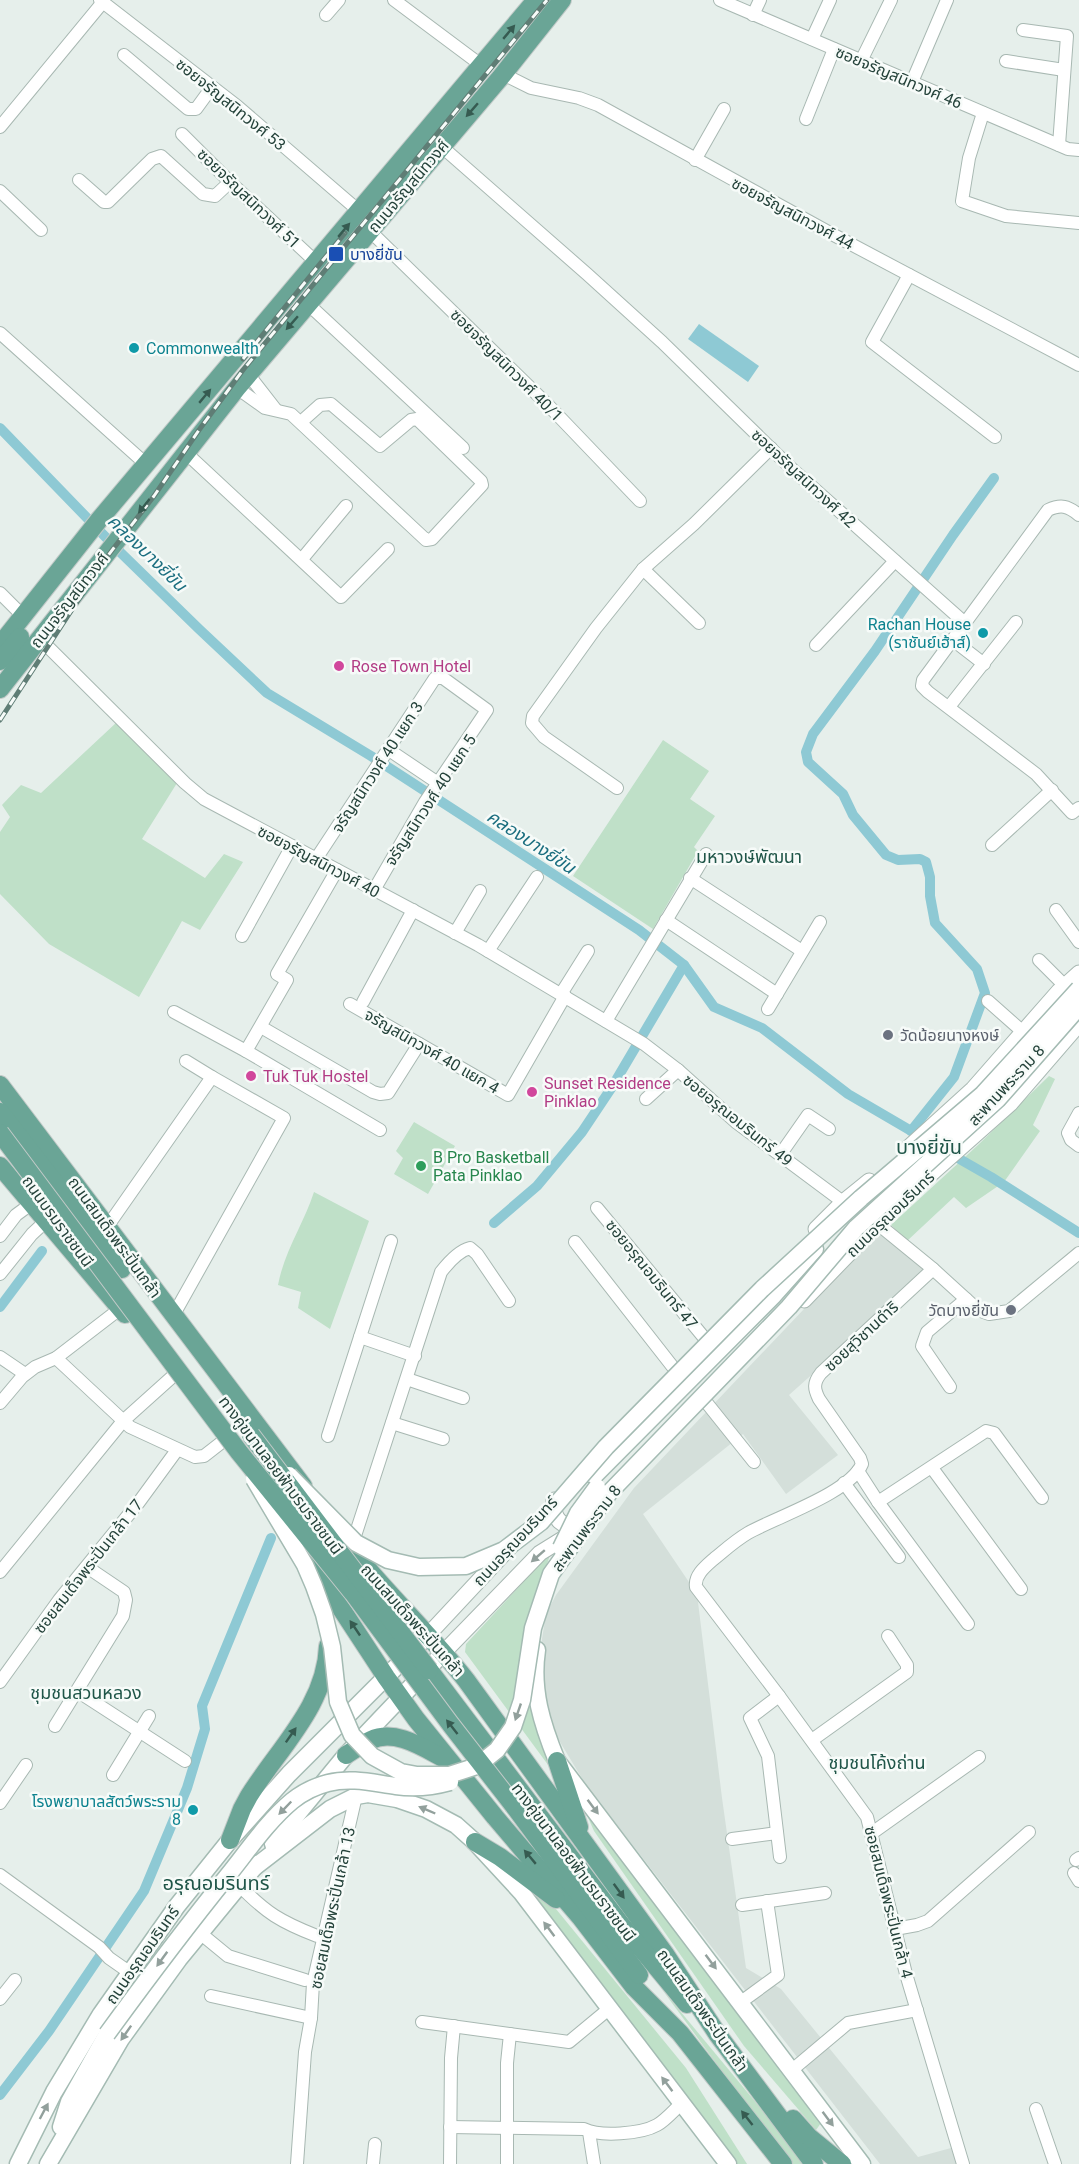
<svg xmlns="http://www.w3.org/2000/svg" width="1079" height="2164" font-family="Roboto,'Noto Sans Thai',sans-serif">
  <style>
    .built { fill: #d4dfda }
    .green { fill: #bfe0c8 }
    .water { fill: #8ec9d4 }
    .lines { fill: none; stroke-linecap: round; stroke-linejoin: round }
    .canal { stroke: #8ec9d4; stroke-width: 10 }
    .minor-casing { stroke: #a8b8b2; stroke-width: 14 }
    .tertiary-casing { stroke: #a8b8b2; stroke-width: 17 }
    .secondary-casing { stroke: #a4bbb3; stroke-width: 19 }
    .primary-casing { stroke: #c2cac8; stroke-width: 20 }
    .minor { stroke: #fff; stroke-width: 12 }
    .tertiary { stroke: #fff; stroke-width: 15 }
    .secondary { stroke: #fff; stroke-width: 16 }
    .primary { stroke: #6aa596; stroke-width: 18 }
    .rail-casing { stroke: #5f7d75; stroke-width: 5 }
    .rail { stroke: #f7fbf9; stroke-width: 3; stroke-dasharray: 9; stroke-linecap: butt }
    .secondary-bridge-casing { stroke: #a4bbb3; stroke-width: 19; stroke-linecap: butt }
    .primary-bridge-casing { stroke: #c2cac8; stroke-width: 20; stroke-linecap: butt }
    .secondary-bridge { stroke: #fff; stroke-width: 16 }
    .primary-bridge { stroke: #6aa596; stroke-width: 18 }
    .oneway { fill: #365b51 }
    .oneway2 { fill: #92a09c }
    .transit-dot { fill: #1a4fb4; stroke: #f7fbf9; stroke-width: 2 }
    .culture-dot { fill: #0f9aa8; stroke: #f7fbf9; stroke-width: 2 }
    .hotel-dot { fill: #d1479c; stroke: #f7fbf9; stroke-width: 2 }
    .worship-dot { fill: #6b7280; stroke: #f7fbf9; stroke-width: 2 }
    .leisure-dot { fill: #2e9e5b; stroke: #f7fbf9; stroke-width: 2 }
    .labels { text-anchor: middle; stroke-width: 5; stroke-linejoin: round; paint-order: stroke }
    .street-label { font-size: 16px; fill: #24423a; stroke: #f7fbf9 }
    .transit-label { font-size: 16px; fill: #164399; stroke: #f7fbf9; text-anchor: start }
    .culture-label { font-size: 16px; fill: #0d838f; stroke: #f7fbf9; text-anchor: end }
    .hotel-label { font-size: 16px; fill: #b23c85; stroke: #f7fbf9; text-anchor: start }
    .worship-label { font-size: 16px; fill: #5b616d; stroke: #f7fbf9; text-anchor: start }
    .leisure-label { font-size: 16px; fill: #27864d; stroke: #f7fbf9; text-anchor: start }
    .water-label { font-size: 18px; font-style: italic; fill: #1c6f80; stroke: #f7fbf9 }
    .neighbourhood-label { font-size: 18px; fill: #1f5548; stroke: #f7fbf9 }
    .quarter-label { font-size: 20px; fill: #1f5548; stroke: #f7fbf9 }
  </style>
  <rect width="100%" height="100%" fill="#e6efeb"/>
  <!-- built -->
  <polygon class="built" points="879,1230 928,1271 789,1395 838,1455 786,1494 743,1434 643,1514 697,1594 722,1798 746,1968 781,1989 918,2157 951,2148 957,2164 880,2164 586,1785 551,1727 540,1665 542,1639 546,1614 556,1595 634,1488"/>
  <!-- green -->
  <g class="green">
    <polygon points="117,722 177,783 142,839 205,878 224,854 243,862 200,930 182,921 139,997 49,944 0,894 0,832 10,817 2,805 21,785 41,793"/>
    <polygon points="663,740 709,771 690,799 715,816 694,847 698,851 653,929 573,876"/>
    <polygon points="1049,1076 1055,1079 1033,1125 1040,1131 1004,1182 966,1208 954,1197 907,1241 891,1225 978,1145"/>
    <polygon points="414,1122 455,1146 428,1194 394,1174 403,1158 396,1151"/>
    <path d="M 314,1192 L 369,1221 L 330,1329 L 298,1308 L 301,1292 L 278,1285 C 284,1252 304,1223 314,1192 Z"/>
    <polygon points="551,1552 526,1628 554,1773 465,1652 466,1644"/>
    <polygon points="583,1806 771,2050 821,2123 816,2130 744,2046 594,1831"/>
    <polygon points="520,1880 556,1909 686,2068 747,2164 734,2164"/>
    <polygon points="661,1988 758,2105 803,2164 790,2164"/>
  </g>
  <!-- water -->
  <polygon class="water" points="699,324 759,366 748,382 688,339"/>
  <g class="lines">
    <!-- canal -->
    <g class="canal">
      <polyline points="0,428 121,553 199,629 267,693 371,756 639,930 684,965 714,1007 762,1028 848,1094 925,1139"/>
      <polyline points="911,1131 954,1077 985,993 977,969 935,923 930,896 930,877 926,862 920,859 898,860 886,855 853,815 843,794 808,762 806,752 813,734 875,651 953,535 994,478"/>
      <polyline points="949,1153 991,1177 1079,1233"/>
      <polyline points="494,1223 537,1186 582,1132 612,1087 684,965"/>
      <polyline points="0,1307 42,1251"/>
      <polyline points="0,2095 49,2031 144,1891 187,1788 205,1729 202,1706 271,1538"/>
    </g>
    <!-- minor casing -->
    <g class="minor-casing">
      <g id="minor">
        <polyline points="100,0 237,106 359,211"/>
        <polyline points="394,0 481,65"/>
        <polyline points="720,0 1068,149 1079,150"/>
        <polyline points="326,15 339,0"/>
        <polyline points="753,15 760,0"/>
        <polyline points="1023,30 1067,36 1059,145"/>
        <polyline points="812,39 830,0"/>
        <polyline points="124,55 188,109 196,109 212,87"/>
        <polyline points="861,61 891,0"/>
        <polyline points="1006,61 1064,70"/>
        <polyline points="503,74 531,88 579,98 598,105 830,233 1079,365"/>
        <polyline points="912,82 947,0"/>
        <polyline points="983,113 969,158 962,201 1006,216 1079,223"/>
        <polyline points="806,119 834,49"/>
        <polyline points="0,127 103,2"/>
        <polyline points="182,134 230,182 316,262"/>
        <polyline points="441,146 587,274 662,342 792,469 966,624"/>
        <polyline points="695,160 724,109"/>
        <polyline points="79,180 104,202 108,202 152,159 161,156 203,194 215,196 230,182"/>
        <polyline points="0,191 41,230"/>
        <polyline points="370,231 549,406 640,501"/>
        <polyline points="909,275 872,342 995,437"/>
        <polyline points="308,304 463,448"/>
        <polyline points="0,333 147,465"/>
        <polyline points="248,374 276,410"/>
        <polyline points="237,388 265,408 291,414 426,540 432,539 482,485 481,481 417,419 411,420 380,446 331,404 320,405 301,422"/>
        <polyline points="186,453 341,597 388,549"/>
        <path d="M 1079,515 C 1068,506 1061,504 1048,510 L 923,680 L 922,686 L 928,692 L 1036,774 L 1072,813 L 1079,808"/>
        <polyline points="302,559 346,506"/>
        <polyline points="643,569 699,623"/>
        <polyline points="0,593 23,616"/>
        <polyline points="39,638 185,783 204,799 478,945 644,1044 678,1070 737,1123 843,1202"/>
        <polyline points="953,640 984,664"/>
        <polyline points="816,645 895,561"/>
        <polyline points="952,703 1016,622"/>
        <polyline points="389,750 438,783"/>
        <polyline points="617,788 544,737 532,723 533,716 596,628 643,569 694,524 771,448"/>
        <polyline points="992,845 1052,790"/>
        <polyline points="316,859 435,678 443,678 487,710 425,802 374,890"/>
        <polyline points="690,878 802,951"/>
        <polyline points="1056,910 1079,942"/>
        <polyline points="666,920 777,994"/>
        <polyline points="455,933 480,891"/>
        <polyline points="242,936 292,846"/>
        <polyline points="488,951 537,877"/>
        <polyline points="1039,960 1065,986"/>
        <polyline points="561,994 588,951"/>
        <polyline points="988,1001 1023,1032"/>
        <polyline points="363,1002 413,910"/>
        <polyline points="350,1004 508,1095 565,996"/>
        <polyline points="768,1009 820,922"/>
        <polyline points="174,1012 246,1051 287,980 277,974 337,870"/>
        <polyline points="606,1021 706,854"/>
        <polyline points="261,1027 373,1092 380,1094 388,1093 419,1044"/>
        <polyline points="246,1051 380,1130"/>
        <polyline points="186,1061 212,1077"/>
        <polyline points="646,1099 678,1070"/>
        <polyline points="1079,1113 1068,1133 1071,1140 1079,1146"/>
        <polyline points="780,1155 808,1115 829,1129"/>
        <polyline points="597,1208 706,1340"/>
        <polyline points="878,1224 933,1269 978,1310 989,1314 1009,1311 1079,1253"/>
        <polyline points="107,1227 212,1077 284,1118 173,1316"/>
        <polyline points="0,1236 16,1215 31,1204"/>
        <polyline points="575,1242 676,1371"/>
        <path d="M 933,1269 L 821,1373 C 813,1383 814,1389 819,1399 L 860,1458 L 862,1464 C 850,1493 776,1517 748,1533 C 736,1540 726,1549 715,1558 C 706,1566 694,1575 696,1587 L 779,1696 L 867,1817 L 906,1974 L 963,2164"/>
        <polyline points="0,1274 32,1234 46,1221"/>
        <polyline points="360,1337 415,1356"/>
        <polyline points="0,1357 25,1374"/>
        <polyline points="56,1358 130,1427 195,1457 204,1456 222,1442"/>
        <polyline points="407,1379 463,1398"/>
        <polyline points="950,1387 922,1346 927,1332 966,1299"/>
        <polyline points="706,1402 754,1462"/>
        <polyline points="0,1403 22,1377 35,1367 56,1358 121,1308"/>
        <polyline points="392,1423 443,1439"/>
        <polyline points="328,1436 391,1241"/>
        <polyline points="932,1468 1021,1589"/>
        <polyline points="858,1471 878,1502 968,1624"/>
        <polyline points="844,1483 899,1557"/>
        <polyline points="878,1502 986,1431 994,1433 1042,1498"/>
        <path d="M 352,1545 L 441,1272 C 448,1263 458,1251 470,1248 L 477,1254 L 509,1301"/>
        <polyline points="0,1572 123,1421 172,1377"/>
        <polyline points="0,1682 59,1600 139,1502 177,1450"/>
        <polyline points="77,1691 185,1761"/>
        <polyline points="779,1696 750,1718 768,1756 780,1857"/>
        <polyline points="55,1726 123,1616 126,1600 124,1592 87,1567"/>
        <polyline points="812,1740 907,1672 907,1665 888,1636"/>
        <polyline points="113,1775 149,1716"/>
        <polyline points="0,1803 26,1765"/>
        <polyline points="872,1833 979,1757"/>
        <polyline points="732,1839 777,1833"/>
        <polyline points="1076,1860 1079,1858"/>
        <polyline points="1074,1873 1079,1881"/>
        <polyline points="0,1875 99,1947 109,1958 129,1972"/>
        <path d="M 239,1885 C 266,1913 281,1922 317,1936"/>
        <polyline points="742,1905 825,1893"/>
        <polyline points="895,1929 917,1925 928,1921 1029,1832"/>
        <polyline points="200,1933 228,1956 305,1980"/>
        <polyline points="211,1996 311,2018"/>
        <polyline points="0,1999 15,1980"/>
        <polyline points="741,2002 778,1975 767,1901"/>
        <polyline points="422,2022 569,2042 610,2008"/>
        <polyline points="792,2070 848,2023 917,2010"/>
        <polyline points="1036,2109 1055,2164"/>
        <path d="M 450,2127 L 584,2129 C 600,2137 641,2134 657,2125 C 666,2120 674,2110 682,2103"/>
        <polyline points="589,2132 594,2164"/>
        <polyline points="297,2164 305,2052 311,2018 313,1983 356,1796"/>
        <polyline points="373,2164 375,2144"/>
        <polyline points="450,2164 451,2058 454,2026"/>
        <polyline points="507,2164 507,2063 510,2034"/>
      </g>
    </g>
    <!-- tertiary casing -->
    <g class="tertiary-casing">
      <g id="tertiary">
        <polyline points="908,1148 973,1089 1059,991 1079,973"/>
        <polyline points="816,1229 843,1202 869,1181"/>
        <polyline points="804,1300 896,1205 1010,1104 1079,1024"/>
        <path d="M 554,1500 C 552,1520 562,1528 582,1527"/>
        <polyline points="428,1635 510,1547"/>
        <polyline points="444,1652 540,1553 569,1535"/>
      </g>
    </g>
    <!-- secondary casing -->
    <g class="secondary-casing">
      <g id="secondary">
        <polyline points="865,1228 896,1205"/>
        <polyline points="594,1476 774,1295 815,1249"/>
        <path d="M 537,1650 C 531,1690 542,1724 557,1761 L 862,2164"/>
        <polyline points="273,1844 346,1755 444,1652"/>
        <polyline points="251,1870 330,1809 356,1796 368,1794 397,1799 426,1809 456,1825 475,1842 521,1892 728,2164"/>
        <polyline points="61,2127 69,2102 107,2034"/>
        <polyline points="18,2164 54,2092 101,2014 177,1906 230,1840 289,1774 428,1635"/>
        <polyline points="48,2164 121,2039 179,1959 257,1864"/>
      </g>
    </g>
    <!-- primary casing -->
    <g class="primary-casing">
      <g id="primary">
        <polyline points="0,645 99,520 536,0"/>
        <polyline points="0,661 20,637"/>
        <polyline points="0,689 237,388 500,78 562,0"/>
        <polyline points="0,1085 303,1486"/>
        <polyline points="0,1112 122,1269"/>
        <polyline points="0,1166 125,1314"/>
        <path d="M 336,1529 C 375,1583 425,1628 466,1680 L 665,1954 L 718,2035 L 814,2164"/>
        <polyline points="304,1552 386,1677 416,1719 495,1817 581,1918 634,1987 680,2033 783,2164"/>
        <polyline points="429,1670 620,1923 687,2004"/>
        <path d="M 346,1755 C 354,1750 362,1744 371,1740 C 395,1729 422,1747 443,1758"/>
        <polyline points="557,1761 579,1827"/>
        <polyline points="514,1806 639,1975"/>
        <path d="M 230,1840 L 242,1809 L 249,1796 C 279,1748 326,1705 328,1646"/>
        <polyline points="475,1842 500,1857 556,1899"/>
        <polyline points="793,2119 809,2137 842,2164"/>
      </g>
    </g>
    <!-- minor -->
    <use href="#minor" class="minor"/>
    <!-- tertiary -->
    <use href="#tertiary" class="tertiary"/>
    <!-- secondary -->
    <use href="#secondary" class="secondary"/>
    <!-- primary -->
    <use href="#primary" class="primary"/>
    <!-- rail casing -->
    <g class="rail-casing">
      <g id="rail">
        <polyline points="243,359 345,233"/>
        <polyline points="0,720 103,562 154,496 199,430 243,370 547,0"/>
      </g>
    </g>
    <!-- rail -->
    <use href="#rail" class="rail"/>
    <!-- secondary-bridge casing -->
    <g class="secondary-bridge-casing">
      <g id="secondary-bridge">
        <polyline points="289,1475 356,1543 388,1560 419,1567 466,1566 504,1550 541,1522 606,1447 762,1289 861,1198 983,1094 1079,989"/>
        <polyline points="254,1479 305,1565 314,1586 324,1614 332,1647 338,1702 352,1735 372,1756 401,1772 417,1775 449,1775 477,1766 497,1750 513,1727 522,1700 533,1628 551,1574 609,1493 789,1307 856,1228 998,1099 1079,1007"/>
        <polyline points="561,1548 578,1513 597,1487"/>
        <path d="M 107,2034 C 147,1979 187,1926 229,1874 C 249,1849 268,1821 292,1801 C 302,1793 316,1786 328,1783 C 351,1777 373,1783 396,1786 C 415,1789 432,1787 450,1782"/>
      </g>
    </g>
    <!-- primary-bridge casing -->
    <g class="primary-bridge-casing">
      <g id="primary-bridge">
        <polyline points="0,1133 239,1452 353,1593 451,1725 514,1806"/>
        <polyline points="251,1435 429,1670"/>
      </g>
    </g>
    <!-- secondary-bridge -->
    <use href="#secondary-bridge" class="secondary-bridge"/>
    <!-- primary-bridge -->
    <use href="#primary-bridge" class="primary-bridge"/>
  </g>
  <!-- one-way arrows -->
  <defs><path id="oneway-solid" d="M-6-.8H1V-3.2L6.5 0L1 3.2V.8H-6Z" transform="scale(1.5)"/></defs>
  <g class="oneway">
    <use href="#oneway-solid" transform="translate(509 32) rotate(-50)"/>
    <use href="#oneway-solid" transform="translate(472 110) rotate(131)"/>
    <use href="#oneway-solid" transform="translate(344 230) rotate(-50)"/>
    <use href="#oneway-solid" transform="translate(292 323) rotate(131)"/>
    <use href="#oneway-solid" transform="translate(205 396) rotate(-50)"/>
    <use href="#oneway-solid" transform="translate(144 506) rotate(128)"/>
    <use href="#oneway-solid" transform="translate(355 1628) rotate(-124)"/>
    <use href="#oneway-solid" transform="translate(452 1727) rotate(-128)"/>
    <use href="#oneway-solid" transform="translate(291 1735) rotate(-55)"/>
    <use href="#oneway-solid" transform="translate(530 1857) rotate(-130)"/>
    <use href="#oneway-solid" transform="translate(619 1891) rotate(54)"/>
    <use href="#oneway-solid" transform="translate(747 2118) rotate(-128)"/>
  </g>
  <g class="oneway2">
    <use href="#oneway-solid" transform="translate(538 1556) rotate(139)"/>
    <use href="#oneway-solid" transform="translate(518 1712) rotate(109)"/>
    <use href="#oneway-solid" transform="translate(593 1807) rotate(53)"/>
    <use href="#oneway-solid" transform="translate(285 1808) rotate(134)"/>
    <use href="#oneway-solid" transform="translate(427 1810) rotate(-157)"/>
    <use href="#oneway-solid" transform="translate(549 1929) rotate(-127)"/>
    <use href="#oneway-solid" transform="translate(162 1959) rotate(126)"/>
    <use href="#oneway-solid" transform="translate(711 1962) rotate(53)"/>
    <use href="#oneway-solid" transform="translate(126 2033) rotate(125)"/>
    <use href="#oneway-solid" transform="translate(667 2084) rotate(-127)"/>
    <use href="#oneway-solid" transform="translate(44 2111) rotate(-62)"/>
    <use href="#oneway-solid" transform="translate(828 2119) rotate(53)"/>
  </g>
  <!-- markers -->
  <rect class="transit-dot" x="328" y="246" width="16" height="16" rx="3"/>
  <g class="culture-dot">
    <circle cx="134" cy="348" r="6"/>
    <circle cx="983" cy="633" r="6"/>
    <circle cx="193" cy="1810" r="6"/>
  </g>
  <g class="hotel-dot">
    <circle cx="339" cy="666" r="6"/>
    <circle cx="251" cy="1076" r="6"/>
    <circle cx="532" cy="1092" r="6"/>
  </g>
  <g class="worship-dot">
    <circle cx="888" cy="1035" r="6"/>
    <circle cx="1011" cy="1310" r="6"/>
  </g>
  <circle class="leisure-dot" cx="421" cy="1166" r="6"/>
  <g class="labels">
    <!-- street labels -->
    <g class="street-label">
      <text transform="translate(899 77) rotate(23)" y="6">ซอยจรัญสนิทวงศ์ 46</text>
      <text transform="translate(231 104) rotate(39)" y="6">ซอยจรัญสนิทวงศ์ 53</text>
      <text transform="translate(408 186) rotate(-50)" y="6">ถนนจรัญสนิทวงศ์</text>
      <text transform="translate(249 198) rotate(44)" y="6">ซอยจรัญสนิทวงศ์ 51</text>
      <text transform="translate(793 213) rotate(28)" y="6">ซอยจรัญสนิทวงศ์ 44</text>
      <text transform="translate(507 365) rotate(45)" y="6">ซอยจรัญสนิทวงศ์ 40/1</text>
      <text transform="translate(804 478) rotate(43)" y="6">ซอยจรัญสนิทวงศ์ 42</text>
      <text transform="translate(69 600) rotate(-52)" y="6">ถนนจรัญสนิทวงศ์</text>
      <text transform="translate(377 767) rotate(-57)" y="6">จรัญสนิทวงศ์ 40 แยก 3</text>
      <text transform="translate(430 800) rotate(-57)" y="6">จรัญสนิทวงศ์ 40 แยก 5</text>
      <text transform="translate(319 861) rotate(28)" y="6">ซอยจรัญสนิทวงศ์ 40</text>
      <text transform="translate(432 1051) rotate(30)" y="6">จรัญสนิทวงศ์ 40 แยก 4</text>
      <text transform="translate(1006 1085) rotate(-47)" y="6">สะพานพระราม 8</text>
      <text transform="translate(738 1120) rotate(39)" y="6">ซอยอรุณอมรินทร์ 49</text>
      <text transform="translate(890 1214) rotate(-44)" y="6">ถนนอรุณอมรินทร์</text>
      <text transform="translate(58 1221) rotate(54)" y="6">ถนนบรมราชชนนี</text>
      <text transform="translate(115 1237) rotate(54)" y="6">ถนนสมเด็จพระปิ่นเกล้า</text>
      <text transform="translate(652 1274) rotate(51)" y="6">ซอยอรุณอมรินทร์ 47</text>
      <text transform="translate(861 1336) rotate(-43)" y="6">ซอยสุวิชานดำริ</text>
      <text transform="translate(281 1475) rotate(53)" y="6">ทางคู่ขนานลอยฟ้าบรมราชชนนี</text>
      <text transform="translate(586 1528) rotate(-53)" y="6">สะพานพระราม 8</text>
      <text transform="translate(515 1541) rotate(-47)" y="6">ถนนอรุณอมรินทร์</text>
      <text transform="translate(88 1566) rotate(-52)" y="6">ซอยสมเด็จพระปิ่นเกล้า 17</text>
      <text transform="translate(413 1620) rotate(48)" y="6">ถนนสมเด็จพระปิ่นเกล้า</text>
      <text transform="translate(574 1862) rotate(53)" y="6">ทางคู่ขนานลอยฟ้าบรมราชชนนี</text>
      <text transform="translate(889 1902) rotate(76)" y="6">ซอยสมเด็จพระปิ่นเกล้า 4</text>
      <text transform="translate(332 1908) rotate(-78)" y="6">ซอยสมเด็จพระปิ่นเกล้า 13</text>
      <text transform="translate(142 1955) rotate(-55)" y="6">ถนนอรุณอมรินทร์</text>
      <text transform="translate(703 2010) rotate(55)" y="6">ถนนสมเด็จพระปิ่นเกล้า</text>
    </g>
    <!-- transit labels -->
    <g class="transit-label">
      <text x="350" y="260">บางยี่ขัน</text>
    </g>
    <!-- culture labels -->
    <g class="culture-label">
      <text x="146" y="354" text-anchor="start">Commonwealth</text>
      <text x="971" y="630">Rachan House<tspan x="971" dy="18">(ราชันย์เฮ้าส์)</tspan></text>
      <text x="181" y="1807">โรงพยาบาลสัตว์พระราม<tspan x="181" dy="18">8</tspan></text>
    </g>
    <!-- hotel labels -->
    <g class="hotel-label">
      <text x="351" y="672">Rose Town Hotel</text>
      <text x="263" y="1082">Tuk Tuk Hostel</text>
      <text x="544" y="1089">Sunset Residence<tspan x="544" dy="18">Pinklao</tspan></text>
    </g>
    <!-- worship labels -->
    <g class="worship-label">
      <text x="900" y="1041">วัดน้อยนางหงษ์</text>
      <text x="999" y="1316" text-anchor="end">วัดบางยี่ขัน</text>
    </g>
    <!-- leisure labels -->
    <g class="leisure-label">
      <text x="433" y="1163">B Pro Basketball<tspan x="433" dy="18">Pata Pinklao</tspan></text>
    </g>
    <!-- water labels -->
    <g class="water-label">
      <text transform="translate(147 553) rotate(44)" y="6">คลองบางยี่ขัน</text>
      <text transform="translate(531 842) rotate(33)" y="6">คลองบางยี่ขัน</text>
    </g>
    <!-- neighbourhood labels -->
    <g class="neighbourhood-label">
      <text x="749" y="863">มหาวงษ์พัฒนา</text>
      <text x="86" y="1699">ชุมชนสวนหลวง</text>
      <text x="877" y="1769">ชุมชนโค้งถ่าน</text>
    </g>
    <!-- quarter labels -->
    <g class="quarter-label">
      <text x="929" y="1154">บางยี่ขัน</text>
      <text x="216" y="1890">อรุณอมรินทร์</text>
    </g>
  </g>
</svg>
